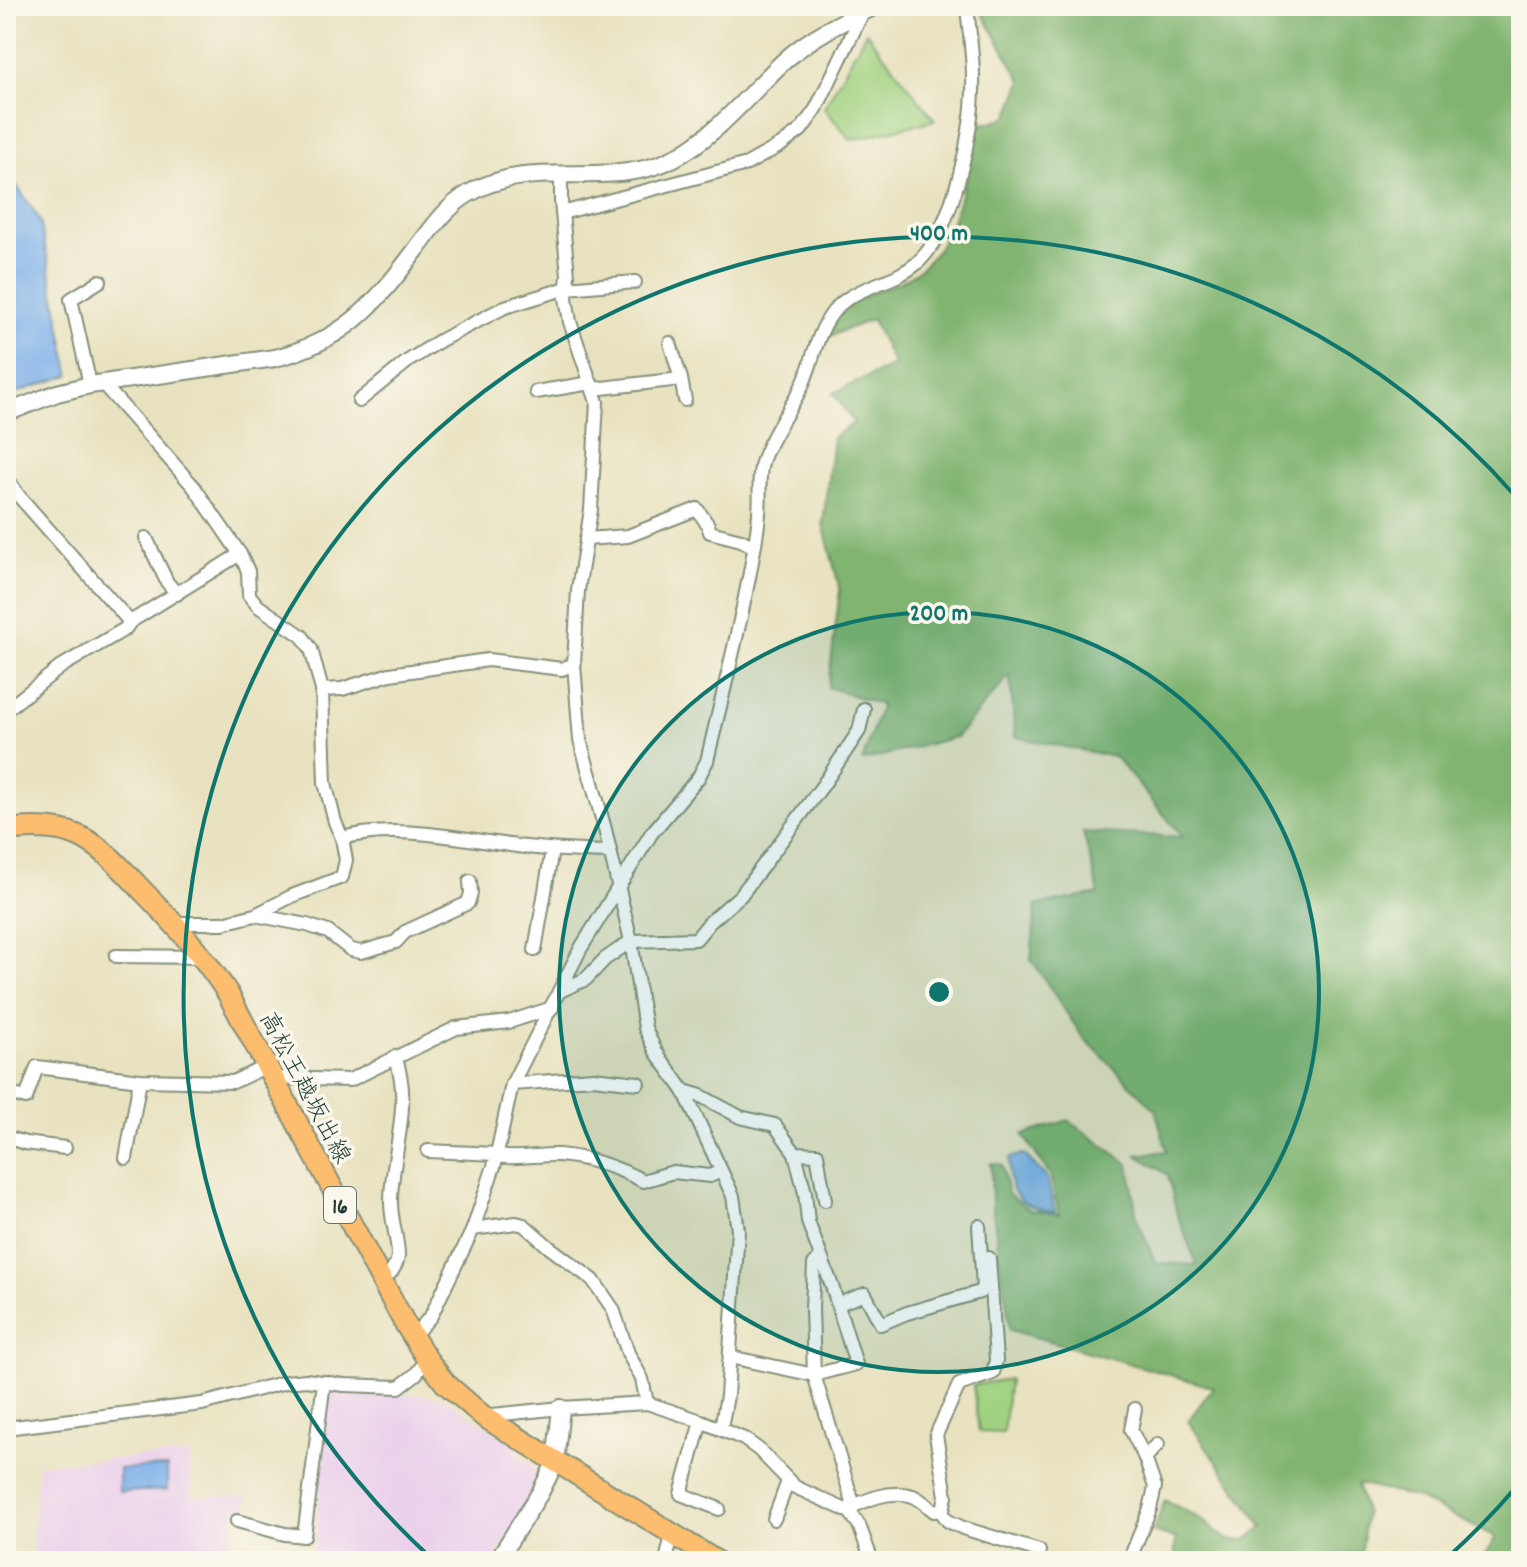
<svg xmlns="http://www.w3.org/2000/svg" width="1527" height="1567" font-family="Dekko,'Klee One',sans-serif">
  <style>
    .built { fill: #ebd1eb }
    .green { fill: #a1d281; stroke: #60885a; stroke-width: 2 }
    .forest { fill: #80b46f; stroke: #507852; stroke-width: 2 }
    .water { fill: #7db0ea; stroke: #4e768f; stroke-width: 2 }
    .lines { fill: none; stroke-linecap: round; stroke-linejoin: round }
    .minor-casing { stroke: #84907a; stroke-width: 16 }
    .tertiary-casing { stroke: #84907a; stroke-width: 20 }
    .primary-casing { stroke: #84907a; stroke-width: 24 }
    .minor { stroke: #fff; stroke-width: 12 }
    .tertiary { stroke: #fff; stroke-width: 16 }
    .primary { stroke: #fcbd6e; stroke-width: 20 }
    .ring { fill: none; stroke: #0f766e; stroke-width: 4 }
    .labels { text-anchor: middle; stroke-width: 7; stroke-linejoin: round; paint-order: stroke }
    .shield { fill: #fbf7ec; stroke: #61756b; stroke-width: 2 }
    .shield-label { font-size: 22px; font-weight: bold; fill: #1f3d34 }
    .street-label { font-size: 24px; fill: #1f3d34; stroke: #fbf7ec }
    .centre { fill: #0f766e; stroke: #fbf7ec; stroke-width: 4 }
    .ring-label { font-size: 24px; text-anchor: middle; font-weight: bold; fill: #0f766e; stroke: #fbf7ec; stroke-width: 7; stroke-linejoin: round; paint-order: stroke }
  </style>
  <rect width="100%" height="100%" fill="#fbf7ec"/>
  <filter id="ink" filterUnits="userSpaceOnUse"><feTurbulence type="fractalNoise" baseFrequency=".0125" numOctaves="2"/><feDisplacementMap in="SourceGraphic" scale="16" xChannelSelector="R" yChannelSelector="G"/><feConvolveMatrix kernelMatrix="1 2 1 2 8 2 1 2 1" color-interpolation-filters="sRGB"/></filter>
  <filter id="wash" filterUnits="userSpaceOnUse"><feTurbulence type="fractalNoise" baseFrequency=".006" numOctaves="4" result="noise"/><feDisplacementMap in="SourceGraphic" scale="32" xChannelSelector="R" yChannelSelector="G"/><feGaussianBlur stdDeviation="1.8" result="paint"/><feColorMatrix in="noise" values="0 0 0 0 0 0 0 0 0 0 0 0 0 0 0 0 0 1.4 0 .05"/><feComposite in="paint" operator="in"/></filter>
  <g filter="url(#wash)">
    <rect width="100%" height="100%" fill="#e8e2c0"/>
    <!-- built -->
    <g class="built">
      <polygon points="337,1389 441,1397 518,1447 516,1454 535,1467 535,1492 493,1561 313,1561 326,1399"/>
      <polygon points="190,1454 191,1497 247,1496 246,1512 235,1513 230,1545 309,1555 309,1561 31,1561 38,1464"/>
    </g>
    <!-- green -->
    <g class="green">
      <polygon points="866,32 935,120 851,140 824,108"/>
      <polygon points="1009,1379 1003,1433 979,1432 973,1385"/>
    </g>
    <!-- forest -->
    <path class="forest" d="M 978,6 L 1521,6 L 1521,1561 L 1481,1561 L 1496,1537 L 1414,1497 L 1357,1484 L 1365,1512 L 1361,1553 L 1338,1555 L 1322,1561 L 1174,1561 L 1176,1539 L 1153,1532 L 1165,1500 L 1199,1518 L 1228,1540 L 1246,1540 L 1263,1527 L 1188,1421 L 1213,1387 L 1010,1330 L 992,1205 L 991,1163 L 1002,1165 L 1008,1194 L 1030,1210 L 1059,1214 L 1050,1175 L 1023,1135 L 1068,1120 L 1129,1164 L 1137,1219 L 1156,1263 L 1197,1265 L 1177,1215 L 1168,1175 L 1137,1155 L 1167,1151 L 1155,1109 L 1082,1036 L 1031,959 L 1036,905 L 1099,894 L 1083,832 L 1183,837 L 1115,757 L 1015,737 L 1010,675 L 956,737 L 862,761 L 881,705 L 828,687 L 840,590 L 823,524 L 833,437 L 854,423 L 833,393 L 894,365 L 872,319 L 825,338 C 829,330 833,318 840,311 C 863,290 899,289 922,267 C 958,235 966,170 979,125 L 1008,117 L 1022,81 Z"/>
    <!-- water -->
    <g class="water">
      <polygon points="6,170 40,220 70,375 6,396"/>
      <path d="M 1024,1154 L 1047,1178 L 1055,1212 C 1021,1208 1005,1194 1010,1158 Z"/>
      <polygon points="167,1467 167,1490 119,1492 119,1469"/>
    </g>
  </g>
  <g filter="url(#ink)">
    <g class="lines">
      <!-- minor casing -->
      <g class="minor-casing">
        <g id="minor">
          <polyline points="562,213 747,164 781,145 801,130 816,109 863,12"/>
          <polyline points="670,343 681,379"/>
          <path d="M 103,384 L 194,487 L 240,554 L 248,571 L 249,595 L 258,606 L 302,636 L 311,649 L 322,690 L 325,783 L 335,822 L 342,838 C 396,824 456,838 510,845 C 543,850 576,851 609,852"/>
          <polyline points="90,385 71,299 100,281"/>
          <polyline points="593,389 681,379 685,400"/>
          <polyline points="536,392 591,383"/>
          <polyline points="359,401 408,361 441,340 505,307 567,288 635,282"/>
          <polyline points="6,476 18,495 130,622"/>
          <polyline points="146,538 167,582 177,594"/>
          <polyline points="586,539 628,536 697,509 708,525 710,532 741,540 754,547"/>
          <polyline points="574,664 580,740 605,829 631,941 645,1028 656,1052 684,1091 733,1196 738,1230 727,1396 721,1428"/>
          <polyline points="322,690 342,689 390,674 488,660 562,669 574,664 578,590 591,510 597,402 570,322 566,298 568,275 561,202 561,173"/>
          <polyline points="6,710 62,666 125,629 130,622 240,554"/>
          <polyline points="255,915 307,925 328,932 351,950 361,952 396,942 405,932 468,903 471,893 470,881"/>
          <polyline points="173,923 223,923 255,915 292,896 342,877 346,860 342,838"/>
          <polyline points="535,950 552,850"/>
          <polyline points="116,956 204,957"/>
          <polyline points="560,991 586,979 605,959 631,941 696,939 710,922 741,895 823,785 859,731 864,709"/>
          <polyline points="271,1078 350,1080 456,1028 509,1022 552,1008"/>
          <polyline points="512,1084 593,1078 638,1083"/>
          <polyline points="684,1091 701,1096 740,1117 775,1125 795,1153 817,1154 825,1200"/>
          <polyline points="6,1093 26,1098 37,1067 140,1080 233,1082 265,1067"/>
          <polyline points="6,1137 25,1143 65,1148"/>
          <polyline points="428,1151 497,1154"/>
          <path d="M 497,1156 C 518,1160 538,1154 559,1155 C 590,1158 617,1167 643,1181 L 673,1172 L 710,1176 L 721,1171"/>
          <polyline points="126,1158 140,1080"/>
          <polyline points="979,1226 983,1287"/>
          <polyline points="473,1229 516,1223 524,1225 549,1247 593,1280 613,1309 628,1353 642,1379 647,1403"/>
          <polyline points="821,1258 814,1264 812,1308 814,1375 854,1506"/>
          <path d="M 382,1281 C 390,1274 397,1267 398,1256 C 398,1237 390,1218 391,1199 C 392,1153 413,1102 395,1057"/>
          <polyline points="838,1304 865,1294 881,1324 907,1313 980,1292 982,1288 991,1285"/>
          <path d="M 413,1336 L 431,1316 L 473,1229 L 495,1163 L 512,1084 L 581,948 L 651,834 L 698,778 L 707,761 C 722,697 739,632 751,567 C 754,549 758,531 759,513 C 761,494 757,477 763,459 C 772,434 788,413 800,390 C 813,366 814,337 833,312 C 853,286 891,285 916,264 C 953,233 975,126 973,78 C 973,54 969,30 967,6"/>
          <polyline points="730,1357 814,1375 856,1364 832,1286 808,1222 805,1193 795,1153"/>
          <polyline points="1135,1409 1131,1430 1145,1458"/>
          <polyline points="483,1416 561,1408 647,1403 701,1421 744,1439 758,1449 795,1487 850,1512 859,1525 872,1561"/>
          <polyline points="701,1421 681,1494 719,1509"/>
          <polyline points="6,1428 202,1404 286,1382 306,1380 344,1385 399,1387 416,1374 427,1359"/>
          <path d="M 845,1510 C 866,1500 889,1489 913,1496 C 920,1499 928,1506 934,1511 L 943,1510 L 946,1496 L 936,1435 L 959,1385 L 993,1373 L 996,1360 L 989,1258"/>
          <polyline points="940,1510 948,1521 963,1528 1039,1551"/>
          <polyline points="774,1519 788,1481"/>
          <polyline points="237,1521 285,1534 304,1536 324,1382"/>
          <polyline points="666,1561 672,1535"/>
          <polyline points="1129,1561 1150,1509 1155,1487 1145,1458 1158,1444"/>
        </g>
      </g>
      <!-- tertiary casing -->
      <g class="tertiary-casing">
        <g id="tertiary">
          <path d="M 6,413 L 57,393 L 90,385 L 275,358 C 343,341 374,306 415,251 C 431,230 446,207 468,194 C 532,155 611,192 674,158 C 716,136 749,94 783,62 C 810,37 843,21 876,6"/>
          <polyline points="497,1561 540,1493 555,1463 561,1408"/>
        </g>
      </g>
      <!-- primary casing -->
      <g class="primary-casing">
        <path id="primary" d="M 6,830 C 30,827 57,826 79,836 C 103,847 122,869 140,888 C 174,923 200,951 227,992 L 404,1322 L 427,1359 L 445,1383 L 483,1416 L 716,1561"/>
      </g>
      <!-- minor -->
      <use href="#minor" class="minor"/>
      <!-- tertiary -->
      <use href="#tertiary" class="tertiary"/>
      <!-- primary -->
      <use href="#primary" class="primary"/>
    </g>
  </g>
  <!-- distance rings -->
  <circle cx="939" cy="992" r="380" fill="#0f766e" fill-opacity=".12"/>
  <g class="ring">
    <circle cx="939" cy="992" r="380"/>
    <path d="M1517 1486A760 760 0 0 1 1448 1557M430 1557A760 760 0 1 1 1517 498"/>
  </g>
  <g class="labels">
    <!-- shield labels -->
    <rect class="shield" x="324" y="1187" width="32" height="36" rx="6"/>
    <g class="shield-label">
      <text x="340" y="1213">16</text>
    </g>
    <!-- street labels -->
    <g class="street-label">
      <text transform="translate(306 1087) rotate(62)" y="8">高松王越坂出線</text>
    </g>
  </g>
  <circle cx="939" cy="992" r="12" class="centre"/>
  <g class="ring-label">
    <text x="939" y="240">400 m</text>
    <text x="939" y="620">200 m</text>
  </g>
  <!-- margin -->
  <rect width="1527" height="1567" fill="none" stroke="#fbf7ec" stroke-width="32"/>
</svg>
